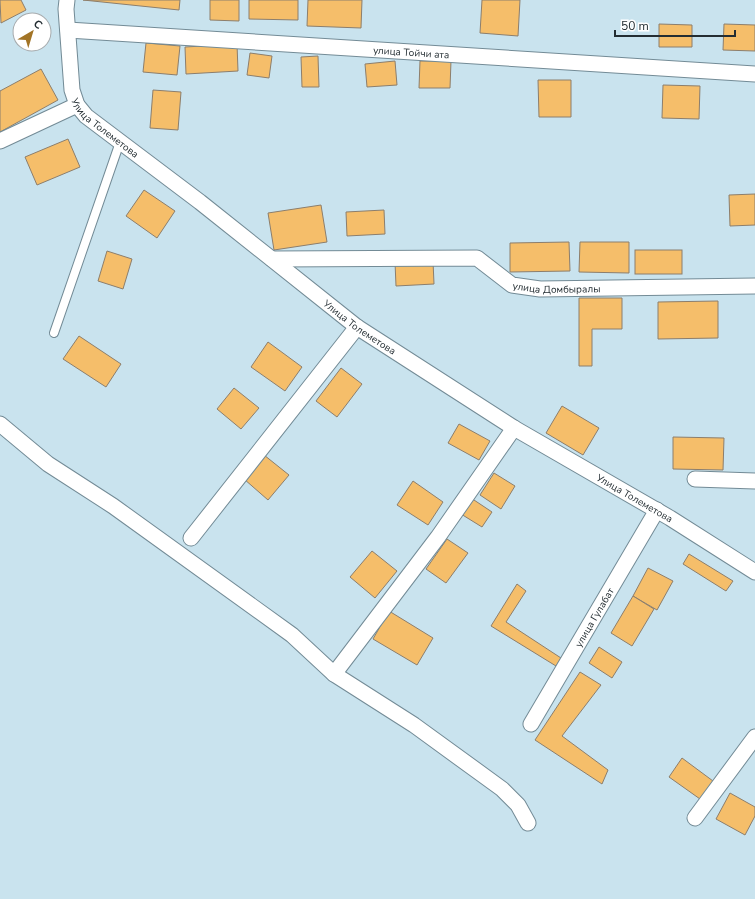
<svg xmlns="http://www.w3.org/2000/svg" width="755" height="899" font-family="'Nunito Sans',sans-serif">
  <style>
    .building { fill: #f5be6a; stroke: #8c7e6c }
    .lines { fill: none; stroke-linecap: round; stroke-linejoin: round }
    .lane-casing { stroke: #738b96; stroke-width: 10 }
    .street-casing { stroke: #738b96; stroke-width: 17 }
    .lane { stroke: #fff; stroke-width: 8 }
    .street { stroke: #fff; stroke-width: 15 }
    .labels { text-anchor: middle; stroke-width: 3; stroke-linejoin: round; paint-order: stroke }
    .street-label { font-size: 10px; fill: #232d32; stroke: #fff }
  </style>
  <rect width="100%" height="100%" fill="#c9e3ee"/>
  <!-- building -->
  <g class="building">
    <polygon points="0,0 21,0 26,10 1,23"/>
    <polygon points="83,0 180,0 179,10"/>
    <polygon points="210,0 239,0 239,21 210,20"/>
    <polygon points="249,0 298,0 298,20 249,19"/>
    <polygon points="308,0 362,0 361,28 307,26"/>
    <polygon points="482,0 520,0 518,36 480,33"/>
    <polygon points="659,24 692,25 692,47 659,47"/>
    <polygon points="724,24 755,25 755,51 723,50"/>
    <polygon points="146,43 180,46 177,75 143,72"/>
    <polygon points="237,44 238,71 186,74 185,47"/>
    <polygon points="250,53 272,56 269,78 247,75"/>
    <polygon points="318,56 319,87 302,87 301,57"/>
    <polygon points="395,61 397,85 367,87 365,64"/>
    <polygon points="420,61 451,61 450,88 419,88"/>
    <polygon points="41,69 58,100 0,132 0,91"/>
    <polygon points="538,80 571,80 571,117 539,117"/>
    <polygon points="663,85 700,86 699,119 662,118"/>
    <polygon points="153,90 181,92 178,130 150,128"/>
    <polygon points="68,139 80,167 37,185 25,157"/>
    <polygon points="144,190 175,211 157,238 126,216"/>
    <polygon points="755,194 755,225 730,226 729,195"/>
    <polygon points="321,205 327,242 274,250 268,213"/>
    <polygon points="384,210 385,234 347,236 346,212"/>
    <polygon points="569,242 570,271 510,272 510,243"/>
    <polygon points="580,242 629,242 629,273 579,272"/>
    <rect x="635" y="250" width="47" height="24"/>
    <polygon points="107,251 132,259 123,289 98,281"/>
    <polygon points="433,261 434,284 396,286 395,262"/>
    <polygon points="579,298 622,298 622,329 592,329 592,366 579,366"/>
    <polygon points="718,301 718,338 658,339 658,302"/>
    <polygon points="79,336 121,364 106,387 63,359"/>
    <polygon points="268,342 302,367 285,391 251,367"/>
    <polygon points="341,368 362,384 337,417 316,401"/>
    <polygon points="234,388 259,408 241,429 217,409"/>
    <polygon points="562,406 599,428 583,455 546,433"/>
    <polygon points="459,424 490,441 479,460 448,443"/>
    <polygon points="673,437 724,438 723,470 673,469"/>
    <polygon points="264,455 289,475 268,500 244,479"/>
    <polygon points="494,473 515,486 501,509 480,495"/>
    <polygon points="413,481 443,502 428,525 397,505"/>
    <polygon points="471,498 492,512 482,527 461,514"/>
    <polygon points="447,539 468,553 446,583 426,569"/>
    <polygon points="372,551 397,571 375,598 350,577"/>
    <polygon points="689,554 733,581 726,591 683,564"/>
    <polygon points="648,568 673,581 657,610 633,596"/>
    <polygon points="517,584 526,591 506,622 561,658 556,666 491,626"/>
    <polygon points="633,596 654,609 632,646 611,633"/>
    <polygon points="389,611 433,638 417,665 373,639"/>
    <polygon points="599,647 622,662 612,678 589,663"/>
    <polygon points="580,672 601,685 562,736 608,770 602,784 535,740"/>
    <polygon points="682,758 713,781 700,799 669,777"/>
    <polygon points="730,793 755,807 755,816 745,835 716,819"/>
  </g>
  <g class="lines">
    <!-- lane casing -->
    <g class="lane-casing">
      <polyline id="lane" points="54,333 120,142"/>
    </g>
    <!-- street casing -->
    <g class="street-casing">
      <g id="street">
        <path id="s1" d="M 67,0 L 66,9 L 72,90 L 77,105 L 86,116 L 200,202 L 357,327 L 514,428 L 670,518 L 755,572"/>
        <path id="s2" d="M 68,30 L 755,74"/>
        <polyline points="0,141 77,105"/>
        <path id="s3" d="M 272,259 L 477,258 L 512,285 L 540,289 L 755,286"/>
        <polyline points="0,424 48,464 113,506 292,635 334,674 414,725 502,789 518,805 528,823"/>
        <polyline points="695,479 755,481"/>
        <polyline points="191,538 357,327"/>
        <polyline points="334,674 438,537 514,428"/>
        <path id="s4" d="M 531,724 L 657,510"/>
        <polyline points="695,818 755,737"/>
      </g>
    </g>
    <!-- lane -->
    <use href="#lane" class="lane"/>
    <!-- street -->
    <use href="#street" class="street"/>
  </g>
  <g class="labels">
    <!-- street labels -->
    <g class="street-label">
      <text dy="4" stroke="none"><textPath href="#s2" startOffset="344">улица Тойчи ата</textPath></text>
      <text dy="4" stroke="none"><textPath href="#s1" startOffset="142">Улица Толеметова</textPath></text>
      <text dy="4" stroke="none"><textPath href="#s3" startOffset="294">улица Домбыралы</textPath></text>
      <text dy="4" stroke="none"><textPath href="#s1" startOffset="466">Улица Толеметова</textPath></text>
      <text dy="4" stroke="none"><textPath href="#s1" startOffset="790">Улица Толеметова</textPath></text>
      <text dy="4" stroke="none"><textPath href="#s4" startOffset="124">улица Гулабат</textPath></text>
    </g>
  </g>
  <!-- north arrow -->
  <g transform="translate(32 32) rotate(38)"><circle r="19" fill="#ffffff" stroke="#a7abad"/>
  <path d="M0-3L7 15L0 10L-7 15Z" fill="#a27426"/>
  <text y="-6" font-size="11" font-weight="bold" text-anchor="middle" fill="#232d32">С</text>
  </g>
  <!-- scale -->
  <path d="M615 30v6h120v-6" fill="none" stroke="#232d32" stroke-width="2"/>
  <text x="621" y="30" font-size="12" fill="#232d32" stroke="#ffffff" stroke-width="3" paint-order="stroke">50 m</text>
</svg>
